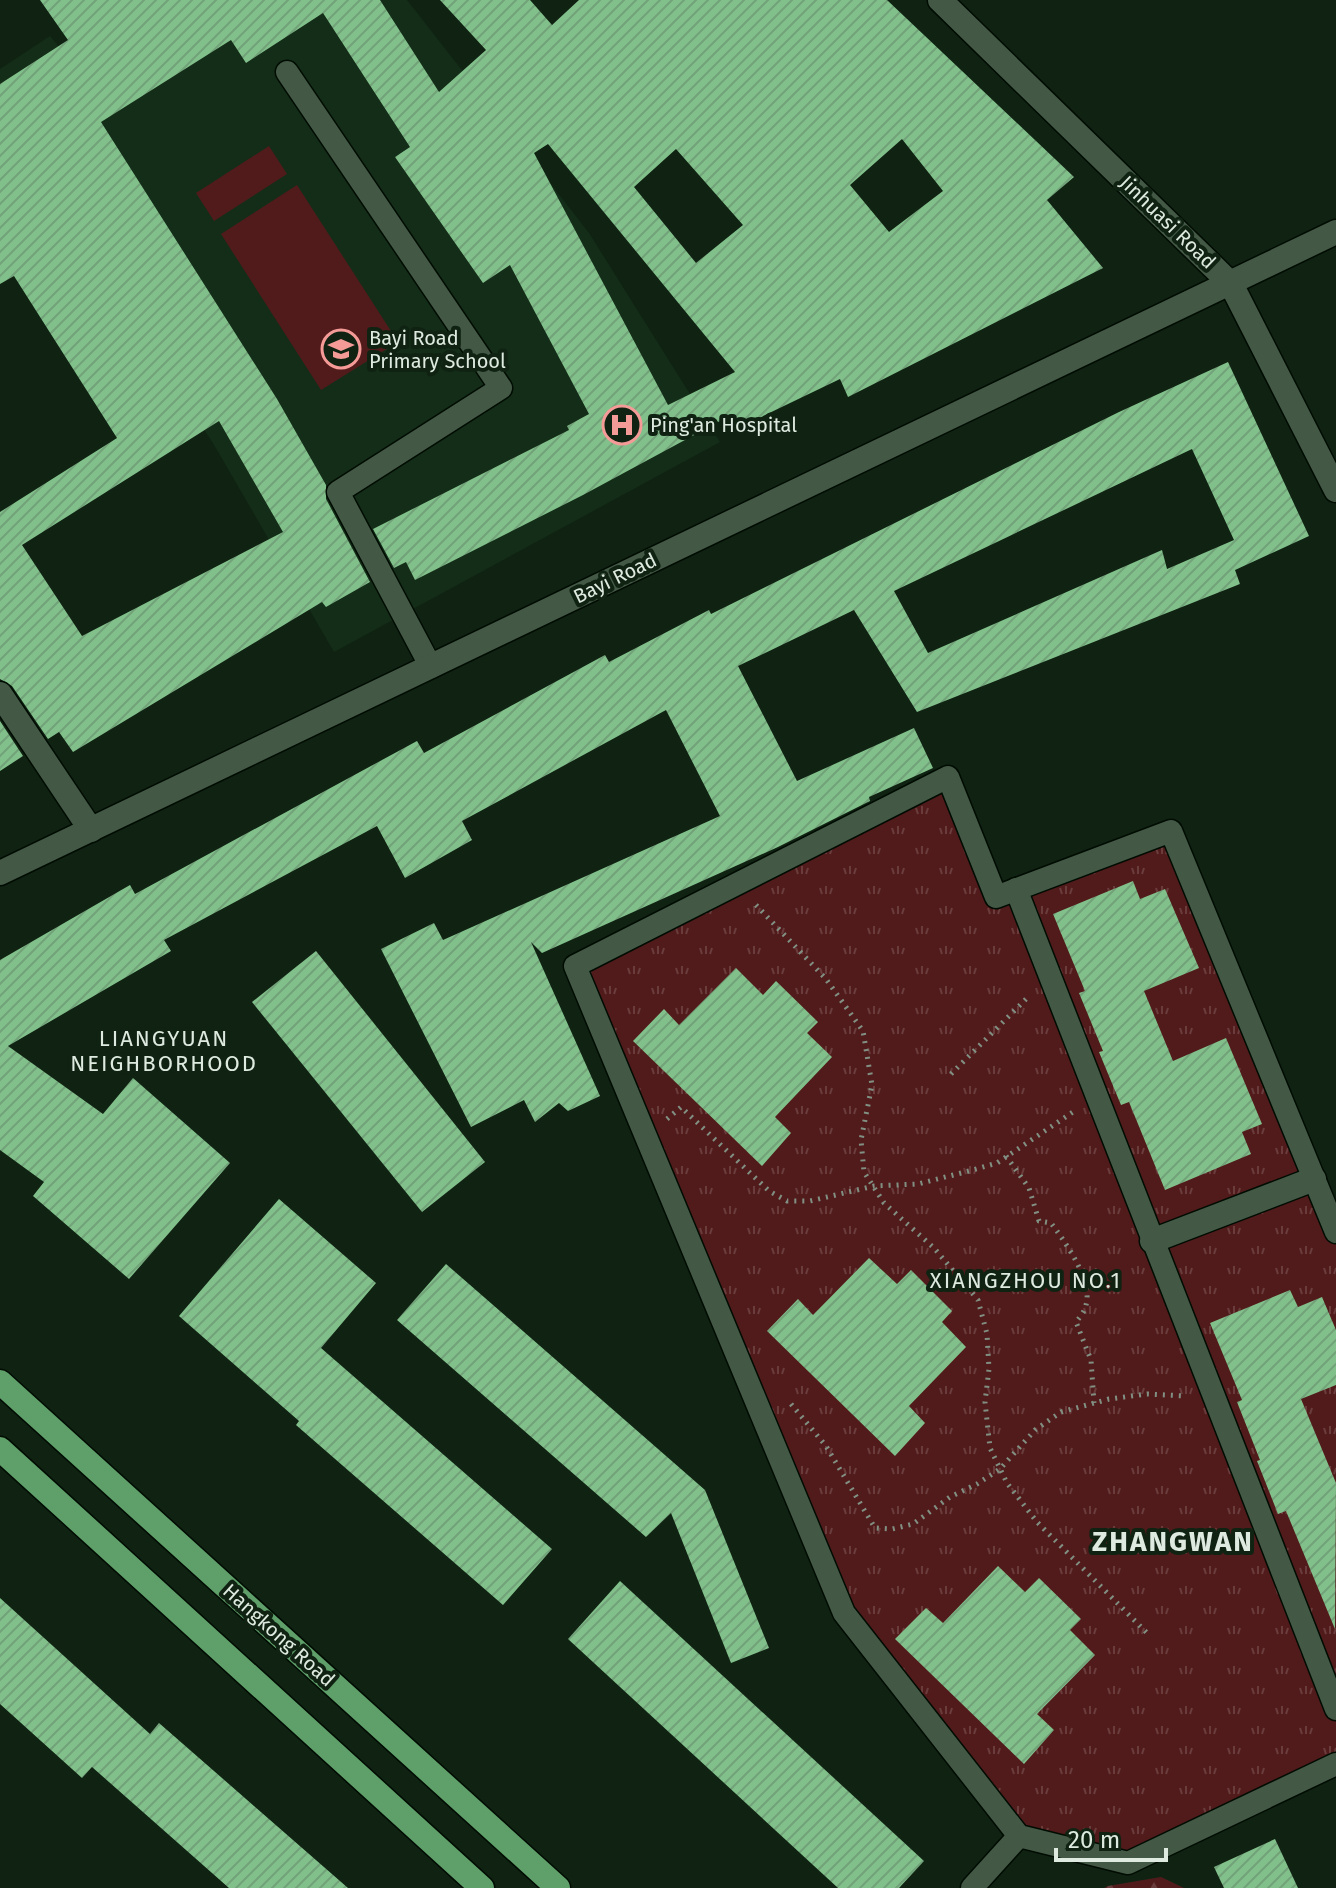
<svg xmlns="http://www.w3.org/2000/svg" width="1336" height="1888" font-family="'Fira Sans',sans-serif">
  <style>
    .built { fill: #142d18 }
    .grass { fill: url(#grass-tufts) }
    .forest { fill: url(#forest-firs) }
    .pitch { fill: #511b1b }
    .building { fill: url(#building-hatch); fill-rule: evenodd }
    .lines { fill: none; stroke-linecap: round; stroke-linejoin: round }
    .lane-casing { stroke: #000c02; stroke-width: 25 }
    .street-casing { stroke: #000c02; stroke-width: 27 }
    .secondary-casing { stroke: #000c02; stroke-width: 27 }
    .primary-casing { stroke: #000c02; stroke-width: 27 }
    .path { stroke: #819083; stroke-width: 5; stroke-dasharray: 2 6; stroke-linecap: butt }
    .lane { stroke: #435946; stroke-width: 22 }
    .street { stroke: #435946; stroke-width: 24 }
    .secondary { stroke: #435946; stroke-width: 24 }
    .primary { stroke: #5f9f6a; stroke-width: 24 }
    .labels { text-anchor: middle; stroke-width: 8; stroke-linejoin: round; paint-order: stroke }
    .street-label { font-size: 20px; fill: #deeadf; stroke: #102313 }
    .poi-label { font-size: 20px; fill: #deeadf; stroke: #102313; text-anchor: start }
    .neighbourhood-label { font-size: 22px; letter-spacing: 2px; fill: #deeadf; stroke: #102313 }
    .district-label { font-size: 28px; font-weight: bold; letter-spacing: 2px; fill: #deeadf; stroke: #102313 }
  </style>
  <defs>
    <pattern id="grass-tufts" width="24" height="20" patternUnits="userSpaceOnUse" patternTransform="scale(2)"><rect width="24" height="20" fill="#511b1b"/><path d="M3 7l-1-3M5 7V3M7 7l1-3M15 17l-1-3M17 17v-4M19 17l1-3" fill="none" stroke="#6a3c3c"/></pattern>
    <pattern id="forest-firs" width="22" height="20" patternUnits="userSpaceOnUse" patternTransform="scale(2)"><rect width="22" height="20" fill="#511b1b"/><path d="M5 1l3.5 6h-7zM16 11l3.5 6h-7z" fill="#6a3c3c"/></pattern>
    <pattern id="building-hatch" width="6" height="6" patternUnits="userSpaceOnUse" patternTransform="scale(2)"><rect width="6" height="6" fill="#82c08b"/><path d="M-1 1l2-2M0 6l6-6M5 7l2-2" fill="none" stroke="#72a279"/></pattern>
  </defs>
  <rect width="100%" height="100%" fill="#102313"/>
  <!-- built -->
  <polygon class="built" points="193,0 407,0 589,233 720,442 334,652 213,443 0,126 0,69 50,36 80,72"/>
  <!-- grass -->
  <polygon class="grass" points="948,777 996,897 1171,831 1336,1232 1336,1764 1128,1863 1019,1836 850,1620 575,966"/>
  <!-- forest -->
  <polygon class="forest" points="1161,1877 1184,1888 1104,1888 1108,1886"/>
  <!-- pitch -->
  <g class="pitch">
    <polygon points="269,146 287,174 214,221 196,193"/>
    <polygon points="297,185 398,342 321,390 221,234"/>
  </g>
  <!-- building -->
  <g class="building">
    <path d="M 40,0 L 380,0 L 439,92 L 486,50 L 440,0 L 530,0 L 552,25 L 579,0 L 887,0 L 1074,177 L 1047,200 L 1103,268 L 848,397 L 840,379 L 728,433 L 722,420 L 583,495 L 415,580 L 406,562 L 394,568 L 373,529 L 569,430 L 567,426 L 589,414 L 510,265 L 483,283 L 395,157 L 410,147 L 323,13 L 246,63 L 231,40 L 101,122 L 277,399 L 326,485 L 326,499 L 370,582 L 326,607 L 322,602 L 73,752 L 59,732 L 48,739 L 12,686 L 0,679 L 0,512 L 117,438 L 14,276 L 0,284 L 0,84 L 68,40 ZM 902,139 L 943,191 L 889,232 L 850,185 ZM 548,144 L 735,372 L 668,405 L 534,153 ZM 676,149 L 743,225 L 696,263 L 634,187 ZM 219,421 L 283,532 L 82,636 L 22,545 Z"/>
    <path d="M 1228,362 L 1309,536 L 1235,570 L 1240,584 L 917,712 L 854,610 L 738,666 L 797,781 L 914,728 L 933,768 L 869,797 L 870,801 L 778,847 L 542,953 L 531,942 L 600,1096 L 568,1111 L 559,1103 L 535,1122 L 524,1100 L 471,1127 L 381,949 L 434,923 L 443,940 L 720,816 L 666,710 L 462,821 L 472,840 L 405,878 L 377,826 L 164,940 L 171,951 L 8,1046 L 103,1114 L 133,1078 L 230,1163 L 129,1279 L 33,1196 L 44,1182 L 0,1150 L 0,960 L 130,885 L 135,894 L 417,741 L 424,753 L 605,655 L 609,662 L 709,610 L 711,614 L 1119,412 ZM 1192,449 L 1234,540 L 1167,569 L 1162,550 L 928,653 L 894,591 Z"/>
    <polygon points="0,721 23,756 0,771"/>
    <polygon points="1133,881 1140,899 1165,889 1199,968 1144,991 1173,1061 1226,1038 1262,1124 1242,1132 1251,1154 1165,1190 1129,1102 1121,1105 1099,1052 1103,1051 1079,993 1085,991 1053,914"/>
    <polygon points="316,951 485,1162 422,1212 252,1002"/>
    <polygon points="736,968 763,995 776,981 818,1022 807,1033 832,1057 775,1117 791,1133 762,1166 633,1041 664,1009 679,1025"/>
    <polygon points="279,1199 376,1283 321,1348 552,1549 503,1605 296,1425 299,1421 179,1316"/>
    <polygon points="869,1258 897,1284 911,1270 952,1311 942,1322 966,1347 909,1406 925,1423 895,1456 767,1331 798,1299 813,1315"/>
    <polygon points="446,1264 705,1490 769,1648 731,1663 671,1513 646,1537 397,1320"/>
    <polygon points="1290,1290 1298,1307 1322,1297 1336,1330 1336,1385 1301,1399 1336,1483 1335,1629 1286,1511 1278,1514 1257,1461 1260,1460 1237,1402 1242,1400 1210,1323"/>
    <polygon points="998,1566 1025,1592 1039,1578 1081,1619 1070,1630 1095,1655 1037,1714 1054,1730 1024,1764 895,1639 926,1608 943,1623"/>
    <polygon points="620,1581 924,1861 899,1888 838,1888 568,1639"/>
    <polygon points="0,1598 150,1734 159,1723 348,1888 229,1888 92,1767 82,1778 0,1704"/>
    <polygon points="1275,1839 1298,1888 1224,1888 1214,1867"/>
  </g>
  <g class="lines">
    <!-- lane casing -->
    <g class="lane-casing">
      <g id="lane">
        <polyline points="287,72 501,388 338,492 431,667"/>
        <polyline points="1016,889 1336,1709"/>
        <polyline points="1336,1232 1171,831 996,897 948,777 575,966 844,1613 1019,1836 1128,1863 1336,1764"/>
        <polyline points="972,1888 1019,1836"/>
      </g>
    </g>
    <!-- street casing -->
    <g class="street-casing">
      <g id="street">
        <polyline points="940,0 1231,284 1336,490"/>
        <polyline points="0,694 91,830"/>
        <polyline points="1152,1241 1314,1179"/>
      </g>
    </g>
    <!-- secondary casing -->
    <g class="secondary-casing">
      <polyline id="secondary" points="0,873 1336,232"/>
    </g>
    <!-- primary casing -->
    <g class="primary-casing">
      <g id="primary">
        <polyline points="0,1382 558,1888"/>
        <polyline points="0,1449 482,1888"/>
      </g>
    </g>
    <!-- path -->
    <g class="path">
      <polyline points="756,905 826,979 863,1031 872,1085 861,1140 864,1172 884,1203 934,1248 978,1300 987,1334 989,1369 985,1402 990,1448 1007,1483 1037,1522 1147,1633"/>
      <polyline points="951,1074 1029,996"/>
      <polyline points="667,1119 681,1107 769,1191 787,1201 810,1201 874,1186 918,1184 969,1171 997,1163 1073,1112"/>
      <path d="M 1006,1156 L 1029,1188 L 1039,1221 L 1051,1223 C 1065,1242 1093,1280 1086,1305 C 1085,1311 1080,1317 1076,1322 L 1091,1360 L 1094,1403"/>
      <polyline points="791,1404 826,1446 875,1528 892,1529 913,1524 950,1497 977,1484 1000,1469 1035,1430 1061,1412 1109,1399 1147,1394 1185,1396"/>
    </g>
    <!-- lane -->
    <use href="#lane" class="lane"/>
    <!-- street -->
    <use href="#street" class="street"/>
    <!-- secondary -->
    <use href="#secondary" class="secondary"/>
    <!-- primary -->
    <use href="#primary" class="primary"/>
  </g>
  <!-- icons -->
  <defs>
    <g id="school-ring" transform="scale(2)"><circle r="9.5" fill="#102313" stroke="#f59b97" stroke-width="1.5"/><path d="M0-5L7-2L0 1L-7-2ZM-4 1L0 2.5L4 1V4Q0 6-4 4Z" fill="#f59b97"/></g>
    <g id="hospital-ring" transform="scale(2)"><circle r="9.5" fill="#102313" stroke="#f59b97" stroke-width="1.5"/><path d="M-5-5h3v3.5h4V-5h3V5h-3V1.5h-4V5h-3Z" fill="#f59b97"/></g>
  </defs>
  <g fill-rule="evenodd">
    <use href="#school-ring" x="341" y="349"/>
    <use href="#hospital-ring" x="622" y="425"/>
  </g>
  <g class="labels">
    <!-- street labels -->
    <g class="street-label">
      <text transform="translate(1168 222) rotate(44)" y="7">Jinhuasi Road</text>
      <text transform="translate(615 578) rotate(-26)" y="7">Bayi Road</text>
      <text transform="translate(279 1635) rotate(42)" y="7">Hangkong Road</text>
    </g>
    <!-- poi labels -->
    <g class="poi-label">
      <text x="369" y="345">Bayi Road<tspan x="369" dy="23">Primary School</tspan></text>
      <text x="650" y="432">Ping'an Hospital</text>
    </g>
    <!-- neighbourhood labels -->
    <g class="neighbourhood-label">
      <text x="164" y="1046">LIANGYUAN<tspan x="164" dy="25">NEIGHBORHOOD</tspan></text>
      <text x="1026" y="1288">XIANGZHOU NO.1</text>
    </g>
    <!-- district labels -->
    <g class="district-label">
      <text x="1173" y="1551">ZHANGWAN</text>
    </g>
  </g>
  <!-- scale -->
  <path d="M1056 1848v12h110v-12" fill="none" stroke="#deeadf" stroke-width="4"/>
  <text x="1068" y="1848" font-size="24" fill="#deeadf" stroke="#102313" stroke-width="6" paint-order="stroke">20 m</text>
</svg>
